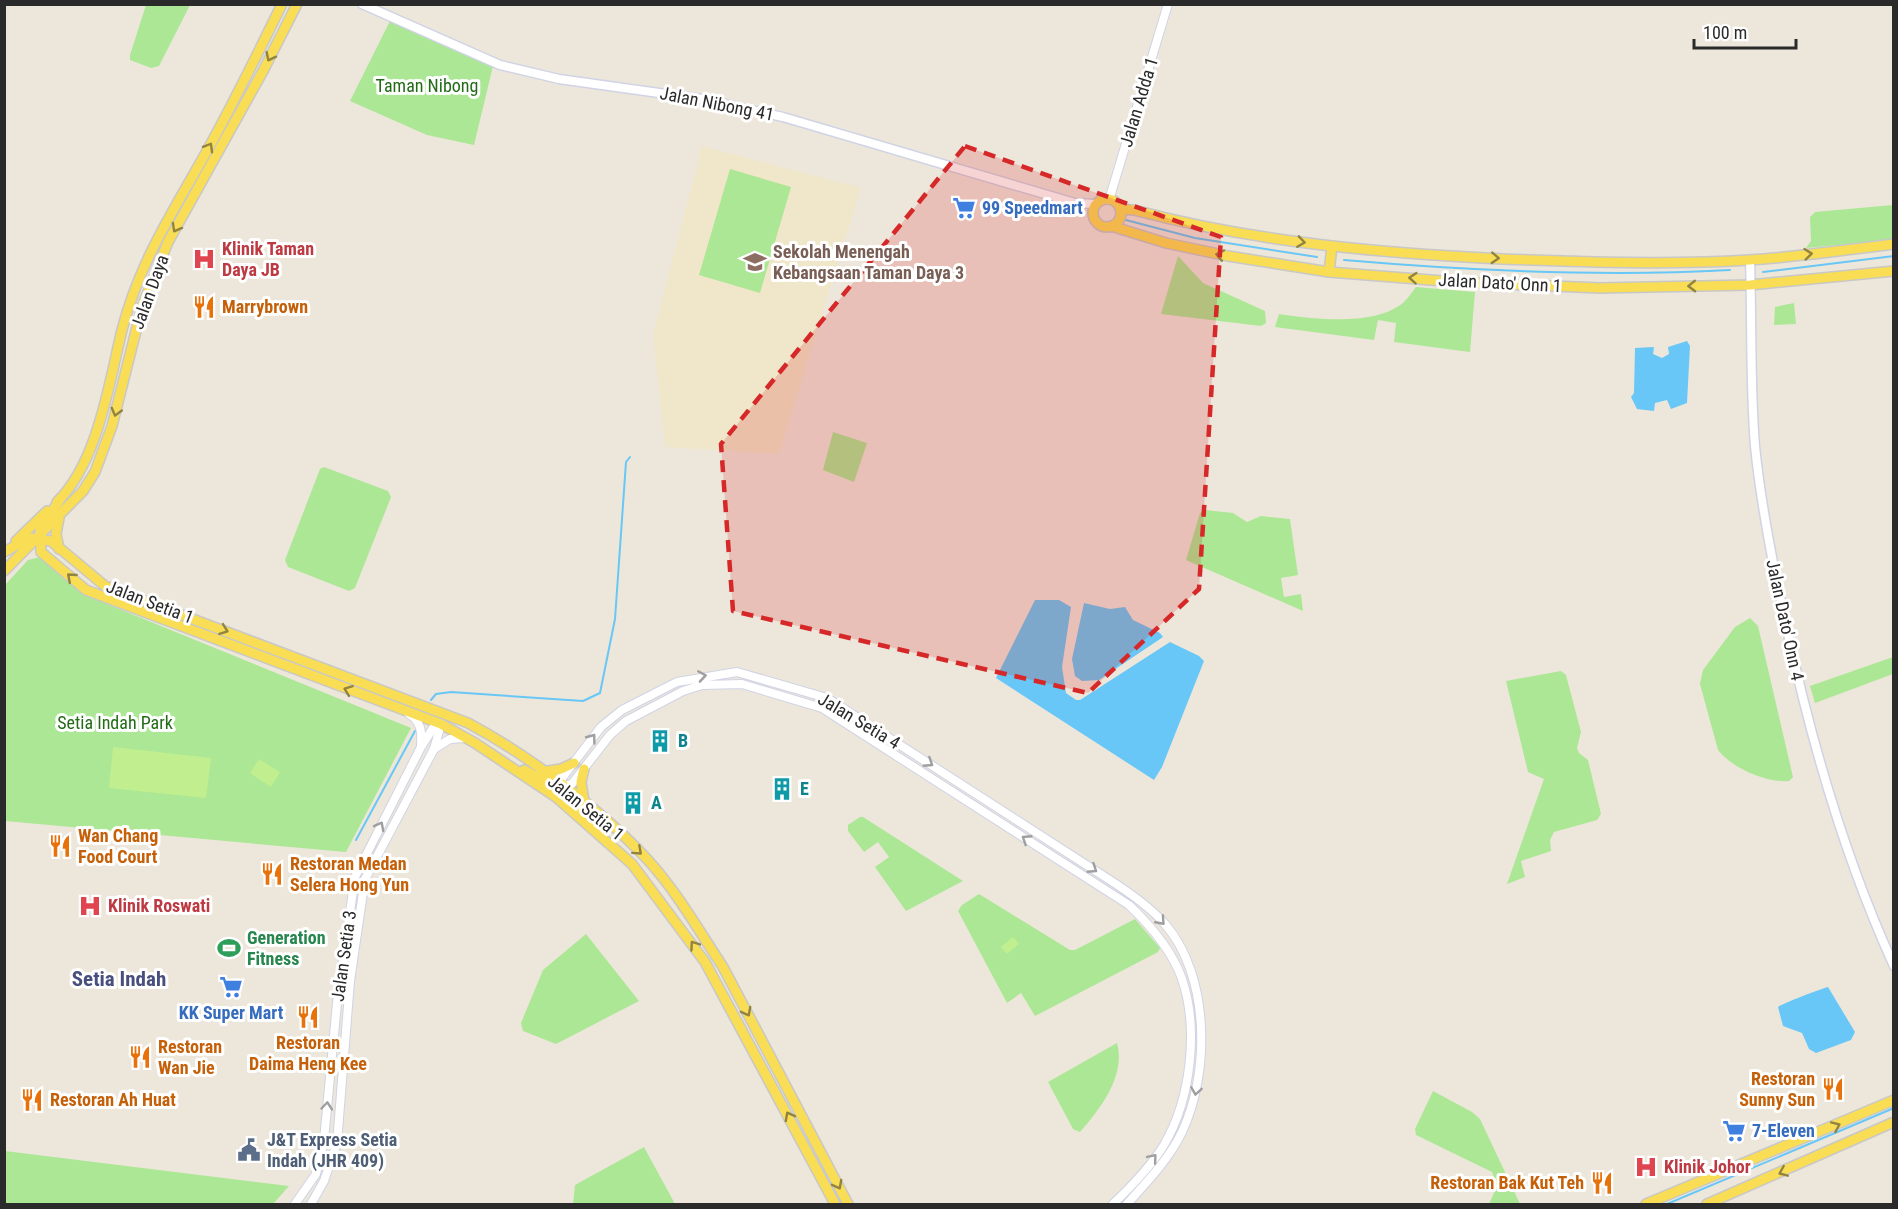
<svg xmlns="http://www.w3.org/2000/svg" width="1898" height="1209" font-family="'Roboto Condensed',sans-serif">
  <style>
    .education { fill: #f0e6ca }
    .green { fill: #abe794 }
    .pitch { fill: #c1ef8f }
    .water { fill: #68c7f6 }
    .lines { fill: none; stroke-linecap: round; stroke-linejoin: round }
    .stream { stroke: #68c7f6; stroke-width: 2 }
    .tertiary-casing { stroke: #d0d3e4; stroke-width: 10 }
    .secondary-casing { stroke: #d0d3e4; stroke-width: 11 }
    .primary-casing { stroke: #c8c8c8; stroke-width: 12 }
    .tertiary { stroke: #fff; stroke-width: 8 }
    .secondary { stroke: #fff; stroke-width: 8 }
    .primary { stroke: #f9dd55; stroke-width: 9 }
    .oneway { stroke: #928440 }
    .oneway2 { stroke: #9f9f9f }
    .marked { fill: #d62828; fill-opacity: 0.2; stroke: #d62828; stroke-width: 4.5; stroke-dasharray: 12 8; stroke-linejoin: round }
    .labels { text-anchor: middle; stroke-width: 6; stroke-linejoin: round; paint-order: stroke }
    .park-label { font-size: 18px; fill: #226c16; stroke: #fff }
    .street-label { font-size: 18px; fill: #2a2a2a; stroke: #fff }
    .shop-label { font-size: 18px; font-weight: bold; fill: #366cbe; stroke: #fff; text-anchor: start }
    .health-label { font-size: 18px; font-weight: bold; fill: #be3a42; stroke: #fff; text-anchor: start }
    .education-label { font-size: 18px; font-weight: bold; fill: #785e54; stroke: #fff; text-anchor: start }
    .food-label { font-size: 18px; font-weight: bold; fill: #c56008; stroke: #fff; text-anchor: start }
    .culture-label { font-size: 18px; font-weight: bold; fill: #0d838f; stroke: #fff; text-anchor: start }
    .leisure-label { font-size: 18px; font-weight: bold; fill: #27864d; stroke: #fff; text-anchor: start }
    .service-label { font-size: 18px; font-weight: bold; fill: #4e5e75; stroke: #fff; text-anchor: start }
    .quarter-label { font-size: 21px; font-weight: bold; fill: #484e7e; stroke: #fff }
  </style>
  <rect width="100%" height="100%" fill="#ede7db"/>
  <!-- education -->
  <polygon class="education" points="702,146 861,188 779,454 665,447 653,335"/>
  <!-- green -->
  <g class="green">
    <polygon points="146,5 190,5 159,66 151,68 130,60 130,55"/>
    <polygon points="390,21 493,66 474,145 427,135 350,101"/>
    <polygon points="730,169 791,187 760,293 699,275"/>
    <polygon points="1893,205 1893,240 1806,248 1811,241 1810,217 1815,212"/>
    <polygon points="1178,256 1203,283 1265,311 1266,323 1261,326 1161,314"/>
    <path d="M 1416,287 L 1475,292 L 1470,352 L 1394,342 L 1396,323 L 1378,320 L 1374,340 L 1275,327 L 1279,314 C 1312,319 1376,327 1404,302 C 1408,298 1412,292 1416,287 Z"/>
    <polygon points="1794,303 1796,324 1774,325 1775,307"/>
    <polygon points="833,432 867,443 854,482 823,470"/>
    <polygon points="324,467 388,491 391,497 355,588 349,591 288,567 285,560 320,469"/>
    <polygon points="1205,510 1233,513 1247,522 1261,516 1290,519 1298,575 1281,578 1284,597 1301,594 1303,611 1186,560 1200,513"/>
    <polygon points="40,557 85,595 411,728 346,852 5,821 5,585 28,560"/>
    <path d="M 1750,618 L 1758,626 L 1793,777 L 1789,781 C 1766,783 1732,768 1718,750 L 1700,684 L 1701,679 L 1703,670 L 1735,627 Z"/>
    <polygon points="1893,657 1893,674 1815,703 1810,686"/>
    <polygon points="1561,671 1566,675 1581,732 1577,748 1579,753 1588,760 1601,814 1597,820 1554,832 1550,840 1551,851 1521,861 1525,877 1507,884 1544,779 1528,772 1506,681"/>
    <polygon points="860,817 863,817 963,881 906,911 875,867 889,857 878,842 864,852 848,831 848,825"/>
    <polygon points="979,894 1070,950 1075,950 1135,919 1160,948 1158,952 1035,1016 1021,993 1007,1003 958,911 962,905"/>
    <polygon points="586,934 639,1001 556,1044 523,1031 521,1023 543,970"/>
    <path d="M 1117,1043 C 1126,1076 1100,1109 1080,1132 L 1073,1129 L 1048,1082 Z"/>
    <polygon points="1433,1091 1472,1112 1480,1119 1520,1204 1489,1204 1497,1186 1492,1172 1416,1135 1415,1129"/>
    <polygon points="644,1147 675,1204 573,1204 575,1185"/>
    <polygon points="5,1151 289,1186 273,1204 5,1204"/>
  </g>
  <!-- pitch -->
  <g class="pitch">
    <polygon points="113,747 211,758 206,798 109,788"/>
    <polygon points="259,759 280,772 271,787 250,773"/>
    <polygon points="1013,937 1019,944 1007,954 1001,947"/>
  </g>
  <!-- water -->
  <g class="water">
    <polygon points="1687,341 1690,346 1687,403 1671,409 1667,400 1655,403 1654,411 1637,409 1631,397 1634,393 1635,348 1654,347 1653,354 1662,358 1669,354 1668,347"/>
    <polygon points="1035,600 1059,600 1071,607 1062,667 1066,693 1076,700 1080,700 1170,642 1199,656 1204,661 1162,767 1154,780 996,678"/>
    <polygon points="1084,603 1110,609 1125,607 1133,620 1160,633 1163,637 1099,680 1082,681 1075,676 1072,659"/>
    <path d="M 1828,987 L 1855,1032 L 1851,1040 L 1816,1053 L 1809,1049 L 1802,1033 L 1783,1026 L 1778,1007 C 1781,1004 1823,988 1828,987 Z"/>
  </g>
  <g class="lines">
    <!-- stream -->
    <g class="stream">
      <polyline points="1122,219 1195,238 1317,257"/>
      <path d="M 1344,260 C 1472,271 1601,277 1730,270"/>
      <polyline points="1763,272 1894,256"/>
      <polyline points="431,700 436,694 451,692 583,701 600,693 615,619 626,462 630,457"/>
      <polyline points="356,840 415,731"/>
      <polyline points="1667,1204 1894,1108"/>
    </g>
    <!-- tertiary casing -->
    <g class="tertiary-casing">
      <g id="tertiary">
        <polyline points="1109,200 1168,4"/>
        <path d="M 409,714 C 421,721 422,732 421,745"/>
        <polyline points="434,749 450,739 465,738"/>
        <polyline points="295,1204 316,1174 324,1140 337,1003 355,877 421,747 433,728 441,724"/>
        <polyline points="311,1204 324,1181 337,1143 350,981 365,879 434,749 441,724"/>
        <path d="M 1113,1204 C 1131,1187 1151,1166 1164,1145 C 1191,1099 1199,1029 1182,979 C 1172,950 1151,926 1129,905 L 822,708 L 742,684 L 702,685 L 683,691 L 626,721 L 610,735 L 571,785 L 562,785 L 562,778 L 601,727 L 622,710 L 677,682 L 737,672 L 827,698 L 1116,884 C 1134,896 1151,908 1165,924 C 1210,976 1210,1073 1182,1132 C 1169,1159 1147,1182 1127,1204"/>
      </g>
    </g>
    <!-- secondary casing -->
    <g class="secondary-casing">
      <g id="secondary">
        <polyline points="362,4 500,65 559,79 702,99 783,117 1075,203 1096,204"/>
        <path d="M 1750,260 C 1752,322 1750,385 1755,446 C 1761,506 1773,566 1786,625 C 1811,741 1844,857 1894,966"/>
      </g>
    </g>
    <!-- primary casing -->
    <g class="primary-casing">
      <g id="primary">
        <circle cx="1107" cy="213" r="14"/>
        <path d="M 1120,209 L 1134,210 C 1254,242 1379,253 1503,259 C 1585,262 1667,265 1749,260 C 1797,257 1845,250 1894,244"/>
        <polyline points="1111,226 1166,243 1228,256 1329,272 1456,282 1600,288 1750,285 1894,271"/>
        <polyline points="1329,272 1332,246"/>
        <polyline points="61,498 40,529 41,552 86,590 441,724 475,743 556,797 632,864 705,962 835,1204"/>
        <path d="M 57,502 C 98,462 109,383 122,330 C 141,256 179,203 214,138 C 238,94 260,49 282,4"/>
        <polyline points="59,518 56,534 59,549"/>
        <polyline points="16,541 47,511"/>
        <path d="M 4,552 L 30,538 L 51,541 L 105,586 L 468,723 C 528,755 600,809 646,858 C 676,890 699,931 723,967 L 848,1204"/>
        <polyline points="4,571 83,491 95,472 112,426 142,307 168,242 263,71 297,4"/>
        <polyline points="524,770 551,784"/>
        <polyline points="542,772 561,769 574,763"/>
        <polyline points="566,793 588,819"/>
        <polyline points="584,802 581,782 584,769"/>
        <polyline points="1646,1204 1894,1100"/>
        <polyline points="1707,1204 1894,1122"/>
      </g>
    </g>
    <!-- tertiary -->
    <use href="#tertiary" class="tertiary"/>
    <!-- secondary -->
    <use href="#secondary" class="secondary"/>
    <!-- primary -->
    <use href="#primary" class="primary"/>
  </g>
  <!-- one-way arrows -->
  <defs><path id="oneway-chevron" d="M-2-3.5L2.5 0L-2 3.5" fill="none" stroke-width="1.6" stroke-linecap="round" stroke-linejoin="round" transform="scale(1.5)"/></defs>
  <g class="oneway">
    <use href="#oneway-chevron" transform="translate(270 57) rotate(117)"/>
    <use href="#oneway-chevron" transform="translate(209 147) rotate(-60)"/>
    <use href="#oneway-chevron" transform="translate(176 228) rotate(119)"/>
    <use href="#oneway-chevron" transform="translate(1301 242) rotate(8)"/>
    <use href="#oneway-chevron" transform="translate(1808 254) rotate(-6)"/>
    <use href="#oneway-chevron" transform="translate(1220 255) rotate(-168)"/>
    <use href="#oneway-chevron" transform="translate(1495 258) rotate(3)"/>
    <use href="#oneway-chevron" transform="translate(1413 278) rotate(-176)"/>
    <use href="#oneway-chevron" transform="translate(1692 286) rotate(179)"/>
    <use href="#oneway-chevron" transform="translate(116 412) rotate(105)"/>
    <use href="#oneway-chevron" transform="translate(71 577) rotate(-139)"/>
    <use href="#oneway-chevron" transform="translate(224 630) rotate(20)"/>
    <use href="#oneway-chevron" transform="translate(348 690) rotate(-159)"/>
    <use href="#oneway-chevron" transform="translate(638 851) rotate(42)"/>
    <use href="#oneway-chevron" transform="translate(694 945) rotate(-125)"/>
    <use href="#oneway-chevron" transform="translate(747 1012) rotate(62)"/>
    <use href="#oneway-chevron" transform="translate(789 1116) rotate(-118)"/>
    <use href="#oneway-chevron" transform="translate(1836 1126) rotate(-24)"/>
    <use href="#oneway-chevron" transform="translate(1783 1172) rotate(157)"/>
    <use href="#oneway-chevron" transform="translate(838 1185) rotate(62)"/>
  </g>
  <g class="oneway2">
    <use href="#oneway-chevron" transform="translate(702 676) rotate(-9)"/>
    <use href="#oneway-chevron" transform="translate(592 738) rotate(-53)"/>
    <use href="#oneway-chevron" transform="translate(929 763) rotate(33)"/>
    <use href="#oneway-chevron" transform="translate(380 826) rotate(-62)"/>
    <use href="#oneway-chevron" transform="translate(1026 839) rotate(-147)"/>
    <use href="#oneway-chevron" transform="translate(1093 869) rotate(33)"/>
    <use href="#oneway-chevron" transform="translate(1161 921) rotate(48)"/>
    <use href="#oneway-chevron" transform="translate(1196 1091) rotate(99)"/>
    <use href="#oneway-chevron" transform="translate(327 1106) rotate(-85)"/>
    <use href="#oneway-chevron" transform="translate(1153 1158) rotate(-50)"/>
  </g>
  <!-- marked area -->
  <path class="marked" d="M 965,146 L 1221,237 L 1199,589 L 1088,693 L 733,611 L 721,444 Z"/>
  <!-- icons -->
  <defs>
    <g id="supermarket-bare" transform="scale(1.8)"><path d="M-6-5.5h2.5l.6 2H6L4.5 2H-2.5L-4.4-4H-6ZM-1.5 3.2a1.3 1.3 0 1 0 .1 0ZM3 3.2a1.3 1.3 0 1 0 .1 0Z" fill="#3f7fe0" stroke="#fff" stroke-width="2.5" paint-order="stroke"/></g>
    <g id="hospital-bare" transform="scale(1.8)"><path d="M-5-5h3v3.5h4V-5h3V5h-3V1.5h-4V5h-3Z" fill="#e0444e" stroke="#fff" stroke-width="2.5" paint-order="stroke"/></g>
    <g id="school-bare" transform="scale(1.8)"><path d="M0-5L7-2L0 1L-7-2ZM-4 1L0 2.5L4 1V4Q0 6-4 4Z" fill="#8d6e63" stroke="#fff" stroke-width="2.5" paint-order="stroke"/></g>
    <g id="restaurant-bare" transform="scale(1.8)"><path d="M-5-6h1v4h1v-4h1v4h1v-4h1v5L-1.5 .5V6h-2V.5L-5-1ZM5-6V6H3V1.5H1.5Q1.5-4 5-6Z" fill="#e8710a" stroke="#fff" stroke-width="2.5" paint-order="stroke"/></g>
    <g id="building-bare" transform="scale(1.8)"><path d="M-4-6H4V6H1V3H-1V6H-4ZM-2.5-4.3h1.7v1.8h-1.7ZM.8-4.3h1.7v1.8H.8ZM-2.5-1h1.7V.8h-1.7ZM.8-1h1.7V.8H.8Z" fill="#0f9aa8" stroke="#fff" stroke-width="2.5" paint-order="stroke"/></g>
    <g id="stadium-bare" transform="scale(1.8)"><path d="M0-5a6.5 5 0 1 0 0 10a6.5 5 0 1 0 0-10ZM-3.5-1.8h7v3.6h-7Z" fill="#2e9e5b" stroke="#fff" stroke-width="2.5" paint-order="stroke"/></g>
    <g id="civic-bare" transform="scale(1.8)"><path d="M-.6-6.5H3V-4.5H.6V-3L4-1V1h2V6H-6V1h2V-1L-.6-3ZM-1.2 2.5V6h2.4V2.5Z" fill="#5c6f8a" stroke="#fff" stroke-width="2.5" paint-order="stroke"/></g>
  </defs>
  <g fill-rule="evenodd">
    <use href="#supermarket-bare" x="964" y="208"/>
    <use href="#hospital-bare" x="204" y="259"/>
    <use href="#school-bare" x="755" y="262"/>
    <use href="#restaurant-bare" x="204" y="307"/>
    <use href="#building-bare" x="660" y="741"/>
    <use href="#building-bare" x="782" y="789"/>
    <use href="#building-bare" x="633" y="803"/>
    <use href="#restaurant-bare" x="60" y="846"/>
    <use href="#restaurant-bare" x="272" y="874"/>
    <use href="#hospital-bare" x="90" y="906"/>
    <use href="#stadium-bare" x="229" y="948"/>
    <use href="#supermarket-bare" x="231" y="987"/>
    <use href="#restaurant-bare" x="308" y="1017"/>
    <use href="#restaurant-bare" x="140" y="1057"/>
    <use href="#restaurant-bare" x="1833" y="1089"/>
    <use href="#restaurant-bare" x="32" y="1100"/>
    <use href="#supermarket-bare" x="1734" y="1131"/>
    <use href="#civic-bare" x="249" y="1150"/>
    <use href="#hospital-bare" x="1646" y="1167"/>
    <use href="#restaurant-bare" x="1602" y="1183"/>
  </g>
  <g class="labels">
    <!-- park labels -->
    <g class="park-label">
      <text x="427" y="92">Taman Nibong</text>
      <text x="115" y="729">Setia Indah Park</text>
    </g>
    <!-- street labels -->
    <g class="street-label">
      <text transform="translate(1139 102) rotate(-73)" y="6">Jalan Adda 1</text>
      <text transform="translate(717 104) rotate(11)" y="6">Jalan Nibong 41</text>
      <text transform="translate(1500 283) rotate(3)" y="6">Jalan Dato' Onn 1</text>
      <text transform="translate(150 292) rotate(-70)" y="6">Jalan Daya</text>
      <text transform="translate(150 602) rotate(21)" y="6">Jalan Setia 1</text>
      <text transform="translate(1785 620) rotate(78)" y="6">Jalan Dato' Onn 4</text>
      <text transform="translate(859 721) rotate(31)" y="6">Jalan Setia 4</text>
      <text transform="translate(586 808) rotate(39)" y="6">Jalan Setia 1</text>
      <text transform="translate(344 956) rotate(-82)" y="6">Jalan Setia 3</text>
    </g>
    <!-- shop labels -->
    <g class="shop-label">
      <text x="982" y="214">99 Speedmart</text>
      <text x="231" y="1019" text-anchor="middle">KK Super Mart</text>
      <text x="1752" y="1137">7-Eleven</text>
    </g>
    <!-- health labels -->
    <g class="health-label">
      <text x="222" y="255">Klinik Taman<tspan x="222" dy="21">Daya JB</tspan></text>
      <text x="108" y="912">Klinik Roswati</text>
      <text x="1664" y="1173">Klinik Johor</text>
    </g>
    <!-- education labels -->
    <g class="education-label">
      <text x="773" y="258">Sekolah Menengah<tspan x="773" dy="21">Kebangsaan Taman Daya 3</tspan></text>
    </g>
    <!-- food labels -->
    <g class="food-label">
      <text x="222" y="313">Marrybrown</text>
      <text x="78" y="842">Wan Chang<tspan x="78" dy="21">Food Court</tspan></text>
      <text x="290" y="870">Restoran Medan<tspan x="290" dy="21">Selera Hong Yun</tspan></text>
      <text x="308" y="1049" text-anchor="middle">Restoran<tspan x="308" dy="21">Daima Heng Kee</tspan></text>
      <text x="158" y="1053">Restoran<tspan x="158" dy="21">Wan Jie</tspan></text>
      <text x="1815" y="1085" text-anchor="end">Restoran<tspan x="1815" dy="21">Sunny Sun</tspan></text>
      <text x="50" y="1106">Restoran Ah Huat</text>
      <text x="1584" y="1189" text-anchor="end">Restoran Bak Kut Teh</text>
    </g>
    <!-- culture labels -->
    <g class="culture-label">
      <text x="678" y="747">B</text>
      <text x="800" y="795">E</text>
      <text x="651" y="809">A</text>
    </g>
    <!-- leisure labels -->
    <g class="leisure-label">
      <text x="247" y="944">Generation<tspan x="247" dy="21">Fitness</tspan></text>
    </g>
    <!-- service labels -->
    <g class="service-label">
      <text x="267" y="1146">J&amp;T Express Setia<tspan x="267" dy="21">Indah (JHR 409)</tspan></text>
    </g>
    <!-- quarter labels -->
    <g class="quarter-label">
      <text x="119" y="986">Setia Indah</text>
    </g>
  </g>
  <!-- border -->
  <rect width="1898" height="1209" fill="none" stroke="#2a2a2a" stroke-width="12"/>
  <!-- scale -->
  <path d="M1694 39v9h102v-9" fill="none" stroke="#2a2a2a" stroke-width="3"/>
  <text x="1703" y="39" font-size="18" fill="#2a2a2a" stroke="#ffffff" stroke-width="4.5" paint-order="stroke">100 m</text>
</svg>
